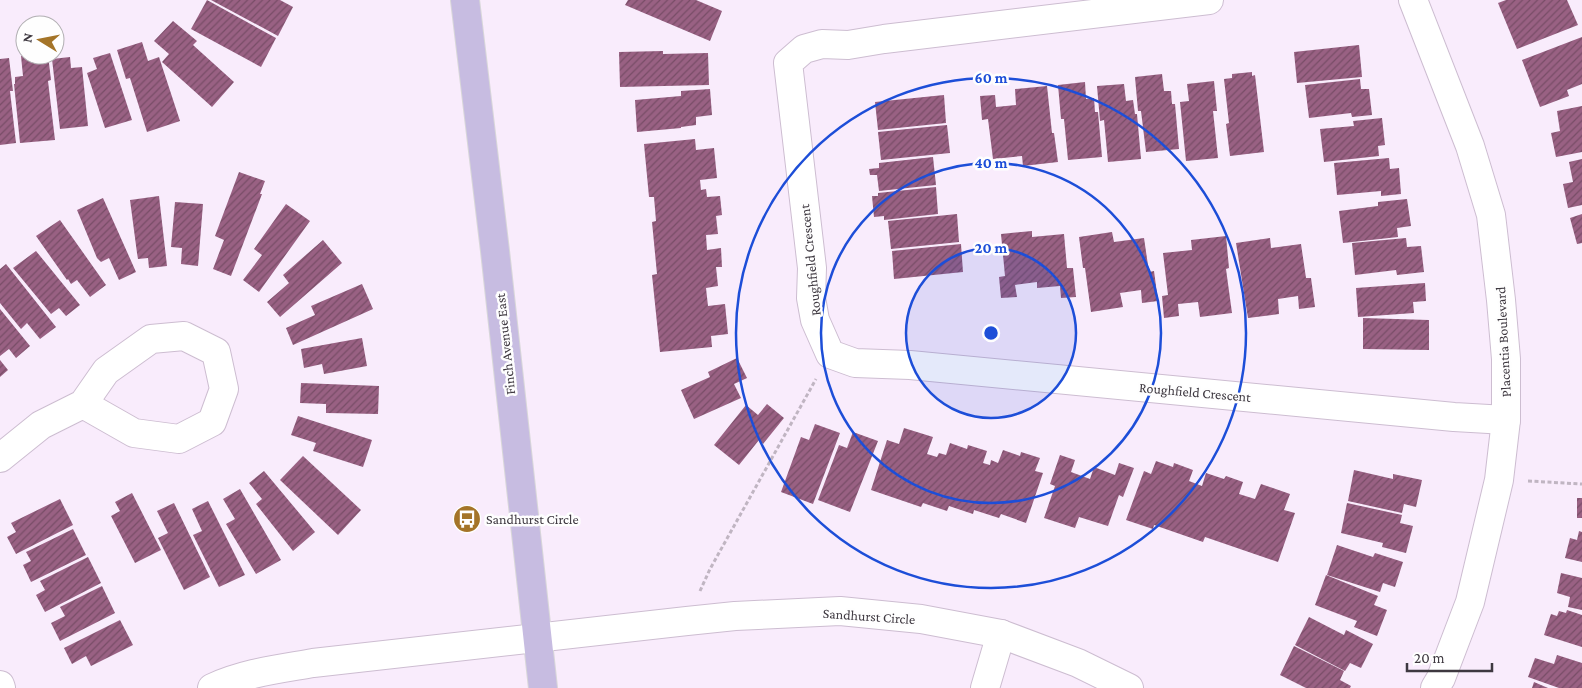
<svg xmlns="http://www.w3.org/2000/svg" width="1582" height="688" font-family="'Crimson Pro',serif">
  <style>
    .building { fill: url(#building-hatch) }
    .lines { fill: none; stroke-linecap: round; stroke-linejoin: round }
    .minor-casing { stroke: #cdbdd1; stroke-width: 30 }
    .major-casing { stroke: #d8d7d9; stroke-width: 30 }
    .path { stroke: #c0b5c2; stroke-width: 3; stroke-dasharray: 4 2.5; stroke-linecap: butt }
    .minor { stroke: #fff; stroke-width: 28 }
    .major { stroke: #c7bce1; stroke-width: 28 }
    .ring { fill: none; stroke: #1d4ed8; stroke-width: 2.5 }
    .labels { text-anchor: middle; stroke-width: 5; stroke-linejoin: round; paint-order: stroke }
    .street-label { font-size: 14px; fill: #3e3840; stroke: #fefefe }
    .poi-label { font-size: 14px; fill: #3e3840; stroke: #fefefe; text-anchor: start }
    .centre { fill: #1d4ed8; stroke: #fefefe; stroke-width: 2.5 }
    .ring-label { font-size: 15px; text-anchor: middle; font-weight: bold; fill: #1d4ed8; stroke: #fefefe; stroke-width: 5; stroke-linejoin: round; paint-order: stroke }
  </style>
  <defs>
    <pattern id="building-hatch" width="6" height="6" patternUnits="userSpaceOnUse" patternTransform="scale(1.25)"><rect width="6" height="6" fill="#996183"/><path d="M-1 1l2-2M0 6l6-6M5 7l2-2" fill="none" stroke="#784d67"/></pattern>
  </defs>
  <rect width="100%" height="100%" fill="#f9ecfc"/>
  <!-- building -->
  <g class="building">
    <polygon points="207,0 276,38 261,67 191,29"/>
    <polygon points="211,0 280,0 293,7 278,36"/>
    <polygon points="628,0 696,0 722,11 710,41 625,5"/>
    <polygon points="1506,0 1567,0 1578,25 1517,49 1498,3"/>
    <polygon points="173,21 197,41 193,45 234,82 212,107 162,62 169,54 154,41"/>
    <polygon points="1582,37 1582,84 1567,90 1569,96 1540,107 1522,60"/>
    <polygon points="142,42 148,61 159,57 180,121 147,132 130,78 126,79 117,50"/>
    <polygon points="1359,45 1362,77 1297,83 1294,52"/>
    <polygon points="663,51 663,54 708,53 709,85 620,87 619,52"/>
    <polygon points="110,53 132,120 105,128 87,73 97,69 93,58"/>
    <polygon points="48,55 51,80 48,81 55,140 20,143 14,84 15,84 15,77 23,76 21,56"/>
    <polygon points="70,57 71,68 82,67 88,126 60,129 52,59"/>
    <polygon points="9,58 13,91 10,91 16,143 0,145 0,59"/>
    <polygon points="1252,72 1252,76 1255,75 1264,152 1230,156 1226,124 1229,123 1224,79 1232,78 1232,74"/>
    <polygon points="1162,74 1164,91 1171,91 1172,104 1175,104 1179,149 1146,152 1141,111 1138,111 1135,77"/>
    <polygon points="1360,79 1361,89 1369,89 1372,115 1352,117 1351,113 1309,118 1305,85"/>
    <polygon points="1214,81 1217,111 1213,111 1218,158 1186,161 1180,102 1189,101 1187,84"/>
    <polygon points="1085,82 1086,99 1094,98 1095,112 1098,112 1102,157 1068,160 1064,119 1061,119 1058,85"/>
    <polygon points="1124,84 1126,101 1133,100 1135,114 1137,114 1141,159 1108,162 1104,120 1100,121 1097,86"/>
    <polygon points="1047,86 1052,133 1054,133 1058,162 1023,166 1022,156 993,159 988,119 982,120 980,96 995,95 996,107 1016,105 1015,89"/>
    <polygon points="710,89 712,115 696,117 696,125 681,127 681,128 637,132 635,100 681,96 681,91"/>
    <polygon points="944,95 946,123 878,130 875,102"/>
    <polygon points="1582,106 1582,152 1556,157 1551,133 1560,131 1557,111"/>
    <polygon points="1382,118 1385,145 1378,146 1379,156 1324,162 1320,129 1354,126 1353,121"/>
    <polygon points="947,125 950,153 881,160 878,132"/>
    <polygon points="695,139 696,150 714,148 717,178 700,180 701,190 706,189 707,197 720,196 722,215 716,216 718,234 706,235 707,250 721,248 722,267 716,267 718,286 706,288 708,306 725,304 728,334 711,336 712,347 660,352 652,275 657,274 652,222 656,221 654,197 649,197 644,144"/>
    <polygon points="933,157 936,185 879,191 877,175 870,175 869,169 879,168 879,163"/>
    <polygon points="1389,158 1390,169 1399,168 1401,194 1381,196 1381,191 1337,195 1334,163"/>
    <polygon points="1582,159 1582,205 1568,208 1563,184 1573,182 1569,162"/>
    <polygon points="239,172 265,181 260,194 262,194 231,276 213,269 224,240 215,236"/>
    <polygon points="936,187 938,214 884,220 884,216 874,217 872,196 878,196 878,193"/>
    <polygon points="159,196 167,266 149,268 148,258 138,259 137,253 130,200"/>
    <polygon points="103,198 136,272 119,280 109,258 101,262 97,258 77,210"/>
    <polygon points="1407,199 1411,226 1397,228 1398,237 1343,243 1339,211 1378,206 1378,202"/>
    <polygon points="175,202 203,204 198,266 181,264 182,248 171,247"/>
    <polygon points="286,204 310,221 259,292 243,280 262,255 254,249"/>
    <polygon points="957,214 959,242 891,249 888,221"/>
    <polygon points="1582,214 1582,243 1577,244 1570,218"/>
    <polygon points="60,220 106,285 90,297 77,280 71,284 68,279 67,280 36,236"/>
    <polygon points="1032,231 1032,237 1064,234 1067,268 1073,268 1076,297 1061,298 1060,286 1037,288 1037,282 1015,285 1017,297 1001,298 999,277 1005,276 1001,234"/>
    <polygon points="1112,232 1114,242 1144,238 1149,272 1154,271 1158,301 1142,303 1141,290 1120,293 1123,307 1091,312 1085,268 1083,268 1079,237"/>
    <polygon points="1226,236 1229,268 1226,269 1232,313 1200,317 1198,302 1178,304 1179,316 1164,318 1162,296 1168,295 1163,253 1192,250 1191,240"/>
    <polygon points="1270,238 1271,248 1301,244 1306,278 1311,278 1315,307 1299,309 1298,296 1278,299 1279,314 1248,318 1236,243"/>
    <polygon points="1406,238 1407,247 1421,246 1424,272 1397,275 1396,270 1355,275 1352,243"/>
    <polygon points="323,240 342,263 280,317 267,302 289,283 283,275"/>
    <polygon points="961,244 963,272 894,279 892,251"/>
    <polygon points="36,251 80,305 66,316 59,308 51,314 13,268"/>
    <polygon points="6,264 56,327 40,339 27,323 21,329 0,303 0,269"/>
    <polygon points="1425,283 1426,301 1413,302 1414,313 1358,317 1356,288"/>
    <polygon points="362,284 373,309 293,345 286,328 315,315 311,306"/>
    <polygon points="0,309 30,346 16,358 9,349 0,356"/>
    <polygon points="1363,318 1429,320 1429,350 1363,349"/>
    <polygon points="362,338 367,366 324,374 322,364 304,368 301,349"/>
    <polygon points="737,358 747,378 734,384 741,398 694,419 681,390 710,377 708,372"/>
    <polygon points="0,360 8,370 0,377"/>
    <polygon points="301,383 379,386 378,414 326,413 326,404 300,403"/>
    <polygon points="767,404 784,418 763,444 759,440 739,465 714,445 746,405 758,415"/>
    <polygon points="298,416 372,440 363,467 313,451 316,443 291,435"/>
    <polygon points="815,424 840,433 813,504 781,492 801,437 809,440"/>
    <polygon points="904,428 933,437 927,454 937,457 939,453 946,455 950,443 967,449 968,445 987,451 983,463 990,465 991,460 998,463 1003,450 1020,456 1021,452 1040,458 1035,471 1043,473 1026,523 1001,514 999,518 974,510 973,514 949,506 947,511 923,503 921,507 871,490 887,440 899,444"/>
    <polygon points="853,432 878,441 850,512 818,500 839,445 847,448"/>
    <polygon points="1060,455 1075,460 1071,472 1090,479 1094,467 1115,475 1119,463 1134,468 1123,497 1119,495 1108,526 1079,517 1075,528 1044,518 1055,486 1050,484"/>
    <polygon points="303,456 361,510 338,535 280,480"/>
    <polygon points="1156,461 1173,467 1174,463 1193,470 1189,481 1202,486 1206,473 1224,479 1226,476 1243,482 1239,494 1255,499 1261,484 1290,494 1284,510 1295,513 1278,562 1205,537 1203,542 1154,525 1153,529 1126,520 1144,471 1151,474"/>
    <polygon points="1354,470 1393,479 1393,474 1422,480 1416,507 1404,504 1402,513 1348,501"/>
    <polygon points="264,471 315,532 293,551 256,504 262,499 249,483"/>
    <polygon points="240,489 281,560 256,574 226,524 235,519 223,499"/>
    <polygon points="132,493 161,550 135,563 111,516 120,511 115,502"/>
    <rect x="1577" y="498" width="5" height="20"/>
    <polygon points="60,499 73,525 16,554 7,537 16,532 11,523"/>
    <polygon points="208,501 245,575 219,587 193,535 202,531 192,509"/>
    <polygon points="174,503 210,577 184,590 158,538 168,533 157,511"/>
    <polygon points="1347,503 1402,515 1400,523 1413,526 1406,553 1382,547 1383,543 1341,533"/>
    <polygon points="73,529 86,555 31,582 23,565 31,561 26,552"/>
    <polygon points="1579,531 1582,532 1582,562 1565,558 1570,538 1577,540"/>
    <polygon points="1337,545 1373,557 1375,553 1403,562 1395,587 1383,583 1380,592 1327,575"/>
    <polygon points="88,557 101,583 45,612 36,595 45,590 40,581"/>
    <polygon points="1561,573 1582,578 1582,610 1568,607 1570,597 1557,593"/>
    <polygon points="1326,575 1378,596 1374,605 1387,610 1377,636 1354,627 1357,621 1315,605"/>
    <polygon points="102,586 115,613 60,641 51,623 65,616 60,607"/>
    <polygon points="1567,610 1582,615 1582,647 1544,635 1551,614 1557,616 1559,611 1566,613"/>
    <polygon points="1309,617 1344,635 1346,630 1373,644 1361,668 1350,663 1345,671 1295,645"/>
    <polygon points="120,620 133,645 91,666 86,656 72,664 64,648"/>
    <polygon points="1294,646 1344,671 1340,680 1351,686 1350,688 1306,688 1280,675"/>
    <polygon points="1557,655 1582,663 1582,688 1559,688 1528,677 1535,658 1554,664"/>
    <polygon points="1534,682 1548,688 1532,688"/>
  </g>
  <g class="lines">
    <!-- minor casing -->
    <g class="minor-casing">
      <g id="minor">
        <polyline points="1209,0 884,39 848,45 822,44 804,49 788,63 812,268 811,298 815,320 830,354 855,363 910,365 1454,417 1506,420"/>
        <polyline points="1413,0 1470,146 1491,215 1501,300 1506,359 1506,420 1499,480 1470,602 1441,678 1435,688"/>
        <polyline points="0,458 41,425 83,404 106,371 151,339 184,336 216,352 224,389 212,422 179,439 134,433 83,404"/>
        <polyline points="0,685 1,688"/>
        <path d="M 212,688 C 244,673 279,669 313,663 L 687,621 L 735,616 L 840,611 L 921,619 L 1001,634 L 1078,663 L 1129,688"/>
        <polyline points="985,688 1001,634"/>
      </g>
    </g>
    <!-- major casing -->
    <g class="major-casing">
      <polyline id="major" points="465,0 495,251 543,688"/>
    </g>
    <!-- path -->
    <g class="path">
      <polyline points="1528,481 1582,484"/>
      <polyline points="700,591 710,569 816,379"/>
    </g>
    <!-- minor -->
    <use href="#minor" class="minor"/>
    <!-- major -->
    <use href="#major" class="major"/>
  </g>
  <!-- distance rings -->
  <circle cx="991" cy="333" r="85" fill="#1d4ed8" fill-opacity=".12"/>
  <g class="ring">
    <circle cx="991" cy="333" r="85"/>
    <circle cx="991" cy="333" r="170"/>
    <circle cx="991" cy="333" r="255"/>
  </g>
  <!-- icons -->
  <defs>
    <g id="bus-disc" transform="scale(1.4375)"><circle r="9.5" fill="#a47428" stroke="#fefefe"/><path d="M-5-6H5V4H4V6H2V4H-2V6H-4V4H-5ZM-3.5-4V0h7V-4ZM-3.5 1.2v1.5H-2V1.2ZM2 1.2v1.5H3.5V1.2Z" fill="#fff"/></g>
  </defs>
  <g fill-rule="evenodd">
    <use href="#bus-disc" x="467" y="519"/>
  </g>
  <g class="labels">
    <!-- street labels -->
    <g class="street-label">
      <text transform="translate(810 260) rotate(-96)" y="5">Roughfield Crescent</text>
      <text transform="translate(1503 342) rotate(-93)" y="5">Placentia Boulevard</text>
      <text transform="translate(505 344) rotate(-96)" y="5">Finch Avenue East</text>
      <text transform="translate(1195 392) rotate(5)" y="5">Roughfield Crescent</text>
      <text transform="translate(869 616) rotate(4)" y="5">Sandhurst Circle</text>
    </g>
    <!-- poi labels -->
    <g class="poi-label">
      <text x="486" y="524">Sandhurst Circle</text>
    </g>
  </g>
  <circle cx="991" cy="333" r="8" class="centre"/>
  <g class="ring-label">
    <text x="991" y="83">60 m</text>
    <text x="991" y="168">40 m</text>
    <text x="991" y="253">20 m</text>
  </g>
  <!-- north arrow -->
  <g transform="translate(40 40) rotate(280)"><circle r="24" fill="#fefefe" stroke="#b1afb2"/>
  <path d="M0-4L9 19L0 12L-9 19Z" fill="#a47428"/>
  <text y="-8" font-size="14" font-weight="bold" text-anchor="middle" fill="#3e3840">N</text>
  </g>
  <!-- scale -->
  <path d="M1407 663v8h85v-8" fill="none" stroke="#3e3840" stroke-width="2.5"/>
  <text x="1414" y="663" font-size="15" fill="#3e3840" stroke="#fefefe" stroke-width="4" paint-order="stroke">20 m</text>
</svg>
